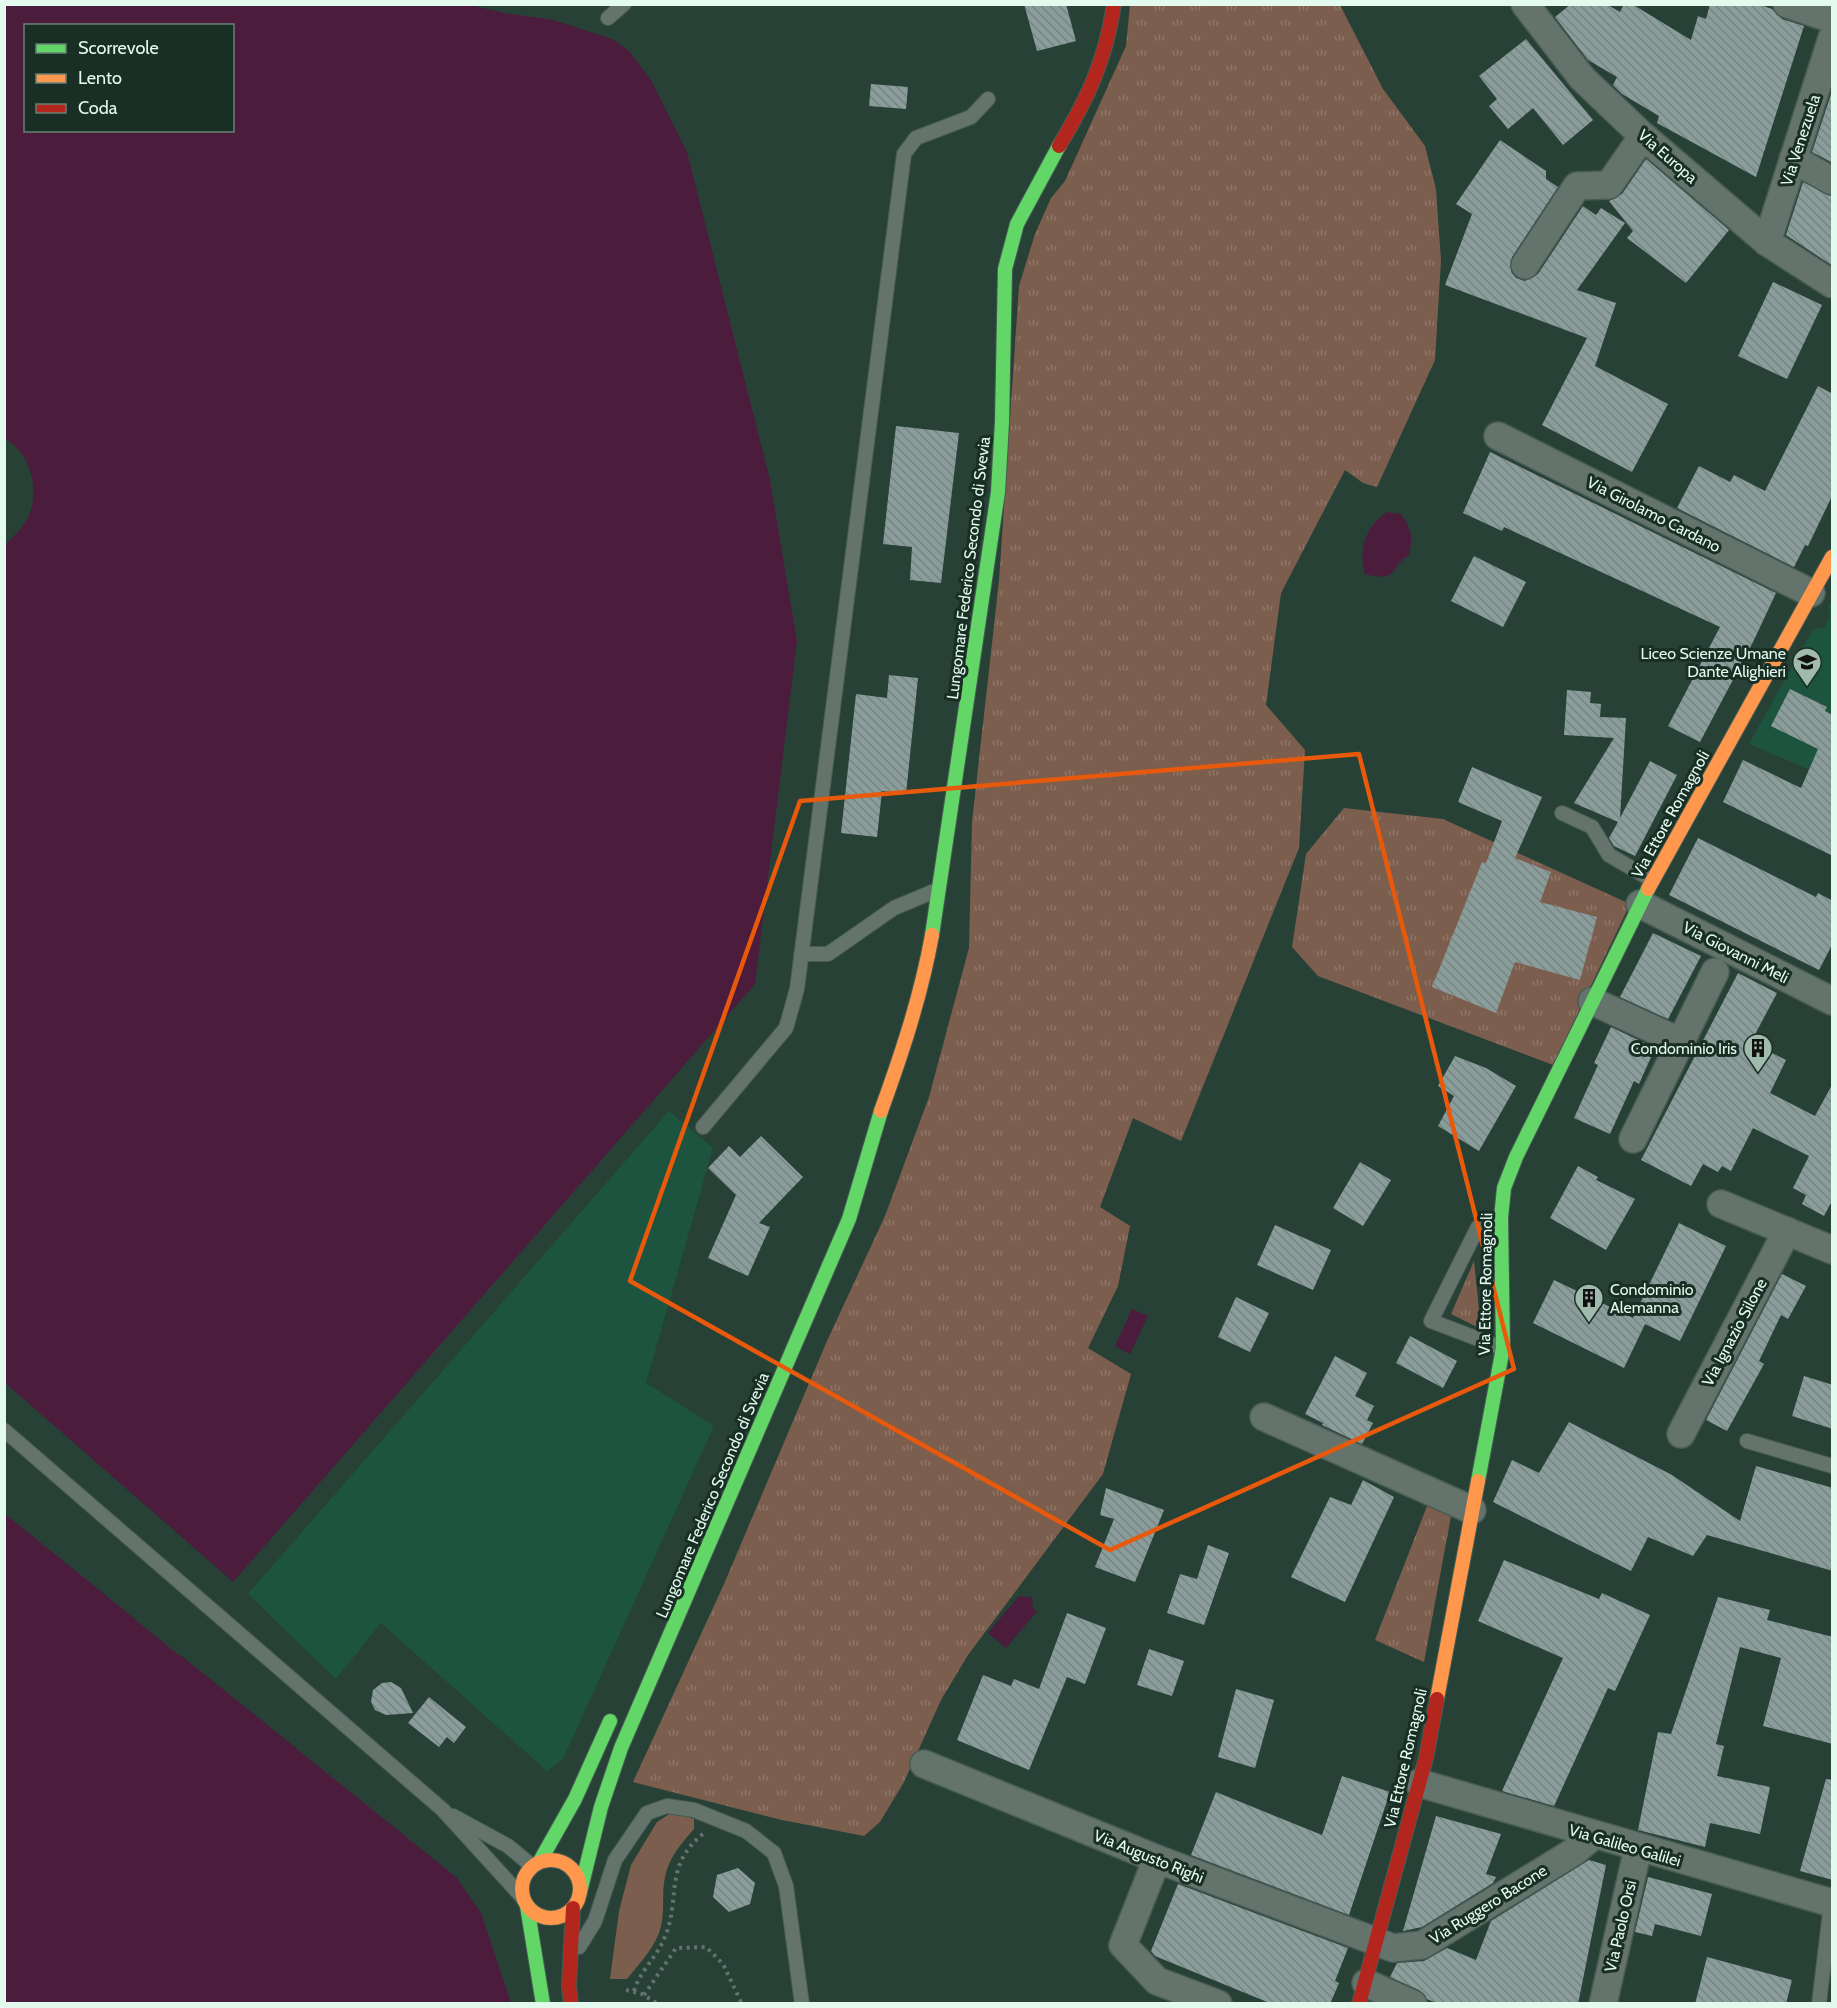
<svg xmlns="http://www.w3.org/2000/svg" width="1837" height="2008" font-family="Cabin,sans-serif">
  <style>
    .built { fill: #1d543f }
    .grass { fill: url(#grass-tufts) }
    .garden { fill: #7c5e4e }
    .water { fill: #4b1c3c; fill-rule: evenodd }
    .pier { fill: #274137 }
    .building { fill: url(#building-back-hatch) }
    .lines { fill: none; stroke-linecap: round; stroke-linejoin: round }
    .lane-casing { stroke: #475c53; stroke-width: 16 }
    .street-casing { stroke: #475c53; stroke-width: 30 }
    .fast-casing { stroke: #475c53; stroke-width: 16 }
    .slow-casing { stroke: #475c53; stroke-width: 16 }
    .jam-casing { stroke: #475c53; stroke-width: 16 }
    .path { stroke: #64736d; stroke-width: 4; stroke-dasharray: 3 4.5; stroke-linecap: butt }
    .lane { stroke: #65736d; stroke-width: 14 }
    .street { stroke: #65736d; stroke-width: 27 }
    .fast { stroke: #63d668; stroke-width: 14 }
    .slow { stroke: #ff974d; stroke-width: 14 }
    .jam { stroke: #b3261e; stroke-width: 14 }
    .marked { fill: none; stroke: #e8590c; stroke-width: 4.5; stroke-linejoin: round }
    .labels { text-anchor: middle; stroke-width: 6; stroke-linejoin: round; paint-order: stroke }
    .street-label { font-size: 16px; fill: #e2fbee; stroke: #192e24 }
    .poi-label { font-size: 16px; fill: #e2fbee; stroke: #192e24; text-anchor: end }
  </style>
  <defs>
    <pattern id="grass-tufts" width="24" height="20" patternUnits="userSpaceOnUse" patternTransform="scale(1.5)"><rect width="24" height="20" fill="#7c5e4e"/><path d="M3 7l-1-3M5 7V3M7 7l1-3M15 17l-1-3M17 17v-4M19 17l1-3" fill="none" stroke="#8e7668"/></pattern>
    <pattern id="building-back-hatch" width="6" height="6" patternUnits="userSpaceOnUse" patternTransform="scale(1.5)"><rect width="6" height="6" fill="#8b9d9b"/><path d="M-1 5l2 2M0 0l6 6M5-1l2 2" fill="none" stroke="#768482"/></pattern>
  </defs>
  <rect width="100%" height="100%" fill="#274137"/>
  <!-- built -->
  <g class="built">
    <polygon points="1832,600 1832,779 1749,744 1813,629 1824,628 1830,617 1828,607"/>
    <polygon points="669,1111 713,1148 646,1383 714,1426 563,1759 547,1771 381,1623 336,1679 248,1594"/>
  </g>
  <!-- grass -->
  <g class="grass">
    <polygon points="1130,5 1340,5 1383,89 1425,146 1436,189 1441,261 1435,360 1377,487 1363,483 1345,470 1281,593 1266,705 1305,750 1299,848 1181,1141 1133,1118 1100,1207 1130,1226 1118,1286 1088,1348 1131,1374 1103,1474 968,1655 941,1700 904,1782 880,1822 864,1836 782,1820 633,1782 724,1584 827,1341 885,1216 929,1097 969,948 972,822 999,581 1019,286 1035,234 1051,198 1065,181 1126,46"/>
    <polygon points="1344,808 1443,819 1630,904 1553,1065 1318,976 1292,947 1306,854"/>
    <polygon points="1474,1261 1481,1329 1451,1314"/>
    <polygon points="1429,1501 1452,1511 1424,1662 1375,1640"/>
  </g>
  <!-- garden -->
  <path class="garden" d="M 674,1811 L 694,1819 L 694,1829 C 681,1844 669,1857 665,1877 C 661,1895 666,1915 659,1933 C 652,1951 638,1965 627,1979 L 610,1979 L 619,1911 L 631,1865 L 657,1822 Z"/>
  <!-- water -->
  <g class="water">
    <path d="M 5,5 L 469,5 L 505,13 L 553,20 L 612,39 L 629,51 L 651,80 L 687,152 L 770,480 L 797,641 L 755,984 L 233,1582 L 5,1383 L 4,546 C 14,536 25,526 30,513 C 39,486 30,453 5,439 ZM 26,26 L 232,26 L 232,130 L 26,130 Z"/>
    <path d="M 1387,512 L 1401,514 C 1412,529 1413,538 1409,555 C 1388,568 1400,583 1365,574 C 1358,549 1366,526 1387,512 Z"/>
    <polygon points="1132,1309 1148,1316 1130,1354 1115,1346"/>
    <polygon points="4,1513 456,1877 481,1913 511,2003 5,2003"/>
    <polygon points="1019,1596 1032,1597 1033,1608 1037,1611 1006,1648 988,1633"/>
  </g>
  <!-- pier -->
  <g class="pier">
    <polygon points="5,1383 233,1582 231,1584 4,1387"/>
    <polygon points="4,1510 6,1510 182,1654 180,1656 5,1513"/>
  </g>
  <!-- building -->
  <g class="building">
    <polygon points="1024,4 1066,4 1076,41 1037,51"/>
    <polygon points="1571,4 1606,4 1620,12 1624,4 1632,4 1691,40 1698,16 1706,19 1710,4 1758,4 1772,9 1782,19 1804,26 1756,177 1657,123 1659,116 1622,94 1613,85 1617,77 1588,60 1555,17"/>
    <polygon points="1526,39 1593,120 1563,145 1533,108 1508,129 1489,106 1497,99 1479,76"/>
    <polygon points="871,84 908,87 906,109 869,106"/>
    <polygon points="1833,88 1833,163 1812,152"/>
    <polygon points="1500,140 1546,171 1546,179 1558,187 1512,257 1511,272 1516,278 1525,281 1538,274 1583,206 1596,215 1601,208 1625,223 1577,290 1616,303 1595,366 1668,404 1632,472 1542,425 1587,338 1445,285 1472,214 1456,204"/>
    <polygon points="1646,159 1729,230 1686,283 1627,238 1633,231 1609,201 1622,194"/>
    <polygon points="1803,182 1833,197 1833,266 1786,235"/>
    <polygon points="1773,282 1822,305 1787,379 1738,356"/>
    <polygon points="1818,386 1833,394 1833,494 1808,546 1805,545 1794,567 1677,508 1699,466 1730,482 1734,475 1765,491"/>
    <polygon points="896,426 959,433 941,583 910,580 912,547 883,544"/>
    <polygon points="1490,452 1776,593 1753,642 1700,742 1668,726 1720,627 1504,527 1502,531 1463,513"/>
    <polygon points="1474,556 1526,582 1503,627 1451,601"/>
    <polygon points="889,675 918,678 906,794 882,791 877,837 841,833 856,694 887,698"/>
    <polygon points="1790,689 1827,707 1825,711 1833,715 1833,856 1723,802 1743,760 1801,788 1818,749 1771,726"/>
    <polygon points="1567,690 1591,692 1590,703 1601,704 1600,717 1626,718 1620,818 1650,761 1677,775 1635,856 1614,846 1609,838 1618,822 1574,803 1614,738 1564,735"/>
    <polygon points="1472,767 1542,797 1515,858 1551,872 1540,902 1597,917 1580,980 1515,962 1496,1013 1432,987 1482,862 1486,863 1502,821 1458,802"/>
    <polygon points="1698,838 1816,897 1818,893 1833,901 1833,943 1819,970 1669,895"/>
    <polygon points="1653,933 1701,956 1668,1019 1620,997"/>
    <polygon points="1738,973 1777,993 1751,1042 1786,1060 1770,1093 1815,1116 1833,1083 1833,1199 1824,1216 1802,1204 1806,1195 1793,1188 1809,1156 1753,1128 1731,1171 1722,1166 1718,1172 1703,1164 1691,1186 1641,1160"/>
    <polygon points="1611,1027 1655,1048 1639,1084 1634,1081 1610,1134 1574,1118 1598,1065 1594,1063"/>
    <polygon points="1455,1056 1486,1068 1516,1086 1479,1151 1438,1126 1454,1096 1438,1086"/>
    <polygon points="761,1136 803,1177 759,1223 770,1227 748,1276 708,1258 736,1195 708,1168 729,1146 740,1157"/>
    <polygon points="1360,1162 1391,1180 1363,1226 1333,1208"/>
    <polygon points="1578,1166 1598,1177 1596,1180 1635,1199 1606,1250 1550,1218"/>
    <polygon points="1679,1223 1726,1246 1680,1341 1645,1324 1624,1368 1533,1323 1554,1280 1633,1318"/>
    <polygon points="1275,1225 1331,1250 1313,1290 1257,1265"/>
    <polygon points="1782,1274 1806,1286 1788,1319 1781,1315 1759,1361 1764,1364 1727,1431 1706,1420"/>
    <polygon points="1236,1297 1269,1313 1250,1352 1218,1337"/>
    <polygon points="1410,1336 1457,1361 1443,1388 1396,1363"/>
    <polygon points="1335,1356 1367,1373 1355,1396 1374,1406 1367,1420 1373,1423 1362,1444 1322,1425 1323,1423 1305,1414"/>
    <polygon points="1804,1376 1833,1385 1833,1429 1792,1416"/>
    <polygon points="1569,1422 1672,1475 1740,1521 1756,1466 1833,1488 1833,1571 1707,1535 1693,1556 1648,1537 1631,1571 1493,1502 1512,1460 1539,1473"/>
    <polygon points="1363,1480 1394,1497 1345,1602 1291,1577 1330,1497 1351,1505"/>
    <polygon points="1106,1488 1164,1510 1135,1582 1095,1567 1114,1519 1100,1515"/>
    <polygon points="1208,1545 1229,1553 1204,1625 1167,1613 1180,1574 1197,1579"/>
    <polygon points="1504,1560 1599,1599 1602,1593 1650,1615 1615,1691 1608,1688 1554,1806 1502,1791 1563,1658 1478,1621"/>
    <polygon points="1718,1597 1770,1610 1767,1620 1833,1637 1833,1744 1763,1726 1781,1658 1740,1647 1716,1744 1724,1746 1717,1776 1770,1787 1760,1834 1710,1823 1705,1847 1638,1830 1658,1732 1671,1734"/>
    <polygon points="1067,1613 1106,1628 1085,1684 1067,1677 1029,1770 957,1740 983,1675 1011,1686 1014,1679 1039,1689"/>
    <polygon points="1149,1649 1184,1661 1172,1696 1137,1685"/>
    <polygon points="391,1682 401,1688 413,1713 386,1715 375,1710 371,1702 373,1690 382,1683"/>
    <polygon points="1236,1689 1274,1700 1255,1768 1218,1757"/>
    <polygon points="429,1697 466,1727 454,1743 447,1737 439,1747 408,1723"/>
    <polygon points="1342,1776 1390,1792 1349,1915 1191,1855 1216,1792 1322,1835"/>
    <polygon points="1826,1779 1833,1780 1833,1880 1800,1871"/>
    <polygon points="1436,1816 1501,1834 1486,1874 1496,1877 1493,1883 1422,1927 1403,1931"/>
    <polygon points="1589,1860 1606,1865 1578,2004 1439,2004 1427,1999 1419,1990 1390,1977 1397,1963 1424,1961 1447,1948 1476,1960 1491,1921"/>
    <polygon points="738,1868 755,1883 750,1904 729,1912 713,1897 717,1875"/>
    <polygon points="1648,1877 1712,1894 1701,1936 1655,1924 1652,1936 1635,1932"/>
    <polygon points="1178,1884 1348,1948 1335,1981 1339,1983 1330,2004 1272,2004 1155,1956 1151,1951"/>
    <polygon points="1707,1957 1792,1980 1786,2004 1695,2004"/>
  </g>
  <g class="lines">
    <!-- lane casing -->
    <g class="lane-casing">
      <g id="lane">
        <polyline points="608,18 624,4"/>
        <polyline points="1562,813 1592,827 1609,855 1652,880"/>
        <polyline points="801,954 828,954 894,908 937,890"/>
        <polyline points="703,1127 786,1028 797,989 904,154 916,138 971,117 988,99"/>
        <polyline points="1501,1218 1478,1227 1431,1321 1502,1348"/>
        <polyline points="4,1430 443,1810 523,1898"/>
        <polyline points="1747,1441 1832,1466"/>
        <polyline points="453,1816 508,1846 532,1866"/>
        <polyline points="579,1947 595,1921 615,1860 647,1813 667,1806 694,1810 746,1831 774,1853 786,1886 802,2004"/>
        <polyline points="1819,2004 1831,1903"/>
      </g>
    </g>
    <!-- street casing -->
    <g class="street-casing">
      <g id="street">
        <polyline points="1525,4 1582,78 1643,136 1767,242 1832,284"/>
        <polyline points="1787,4 1832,19"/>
        <polyline points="1793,159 1832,181"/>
        <polyline points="1767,242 1832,38"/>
        <polyline points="1525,265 1577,186 1609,185 1643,136"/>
        <polyline points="1498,436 1811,593"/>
        <polyline points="1640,904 1832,1001"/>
        <polyline points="1592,1001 1681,1042"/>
        <polyline points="1633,1139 1715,972"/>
        <polyline points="1721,1204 1832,1250"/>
        <polyline points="1264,1417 1472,1510"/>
        <polyline points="1681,1434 1787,1231"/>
        <polyline points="924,1764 1157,1859 1393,1948 1422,1945 1575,1851 1593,1836"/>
        <polyline points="1419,1783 1832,1903"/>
        <polyline points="1157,1859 1123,1945 1157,1981 1218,2004"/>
        <polyline points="1366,1983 1413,2004"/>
        <polyline points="1603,2004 1638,1848"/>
      </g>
    </g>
    <!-- fast casing -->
    <g class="fast-casing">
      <g id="fast">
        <polyline points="932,935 998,492 1002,422 1005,269 1017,224 1059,146"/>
        <polyline points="1478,1481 1503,1348 1501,1218 1504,1188 1516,1157 1648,889"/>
        <polyline points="540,1861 575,1799 610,1721"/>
        <polyline points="580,1892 601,1807 621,1748 849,1219 881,1111"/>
        <polyline points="527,1906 543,2004"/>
      </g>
    </g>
    <!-- slow casing -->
    <g class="slow-casing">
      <g id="slow">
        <polyline points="1648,889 1832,557"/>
        <path d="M 881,1111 C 902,1053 921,996 932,935"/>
        <polyline points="1437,1699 1478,1481"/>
        <circle cx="551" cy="1889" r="29"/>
      </g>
    </g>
    <!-- jam casing -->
    <g class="jam-casing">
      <g id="jam">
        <path d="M 1059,146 C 1088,98 1106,59 1114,4"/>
        <polyline points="571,2004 569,1986 573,1908"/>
        <polyline points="1359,2004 1426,1758 1437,1699"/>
      </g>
    </g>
    <!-- path -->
    <g class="path">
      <polyline points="626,1990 642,1994 658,2004"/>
      <path d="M 634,1991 C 640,1971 656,1958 664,1939 C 682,1899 662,1867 704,1833"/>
      <polyline points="644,1995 676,1948 706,1947 723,1964 742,2004"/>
    </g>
    <!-- lane -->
    <use href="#lane" class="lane"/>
    <!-- street -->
    <use href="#street" class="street"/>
    <!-- fast -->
    <use href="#fast" class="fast"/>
    <!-- slow -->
    <use href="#slow" class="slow"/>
    <!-- jam -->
    <use href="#jam" class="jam"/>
  </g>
  <!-- marked area -->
  <path class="marked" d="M 1359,754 L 1514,1369 L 1110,1550 L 630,1281 L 800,801 Z"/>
  <!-- icons -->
  <defs>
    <g id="school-pin" transform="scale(1.5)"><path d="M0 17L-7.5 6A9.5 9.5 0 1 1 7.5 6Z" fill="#a1baae" stroke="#192e24"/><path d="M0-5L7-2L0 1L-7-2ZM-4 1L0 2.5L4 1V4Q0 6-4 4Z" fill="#111"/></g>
    <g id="building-pin" transform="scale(1.5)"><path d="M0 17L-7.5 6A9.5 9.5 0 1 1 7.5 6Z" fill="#a1baae" stroke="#192e24"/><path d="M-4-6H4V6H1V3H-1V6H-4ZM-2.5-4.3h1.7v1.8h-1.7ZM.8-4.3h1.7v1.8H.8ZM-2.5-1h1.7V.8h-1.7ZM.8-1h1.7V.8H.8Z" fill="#111"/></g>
  </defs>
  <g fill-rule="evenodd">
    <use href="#school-pin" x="1807" y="662"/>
    <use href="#building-pin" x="1758" y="1048"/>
    <use href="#building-pin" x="1589" y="1298"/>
  </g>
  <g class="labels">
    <!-- street labels -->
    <g class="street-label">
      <text transform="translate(1800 140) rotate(-72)" y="6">Via Venezuela</text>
      <text transform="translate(1668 156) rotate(41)" y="6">Via Europa</text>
      <text transform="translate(1654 514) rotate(27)" y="6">Via Girolamo Cardano</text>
      <text transform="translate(968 568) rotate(-83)" y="6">Lungomare Federico Secondo di Svevia</text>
      <text transform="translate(1670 814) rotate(-61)" y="6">Via Ettore Romagnoli</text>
      <text transform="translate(1736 952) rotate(27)" y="6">Via Giovanni Meli</text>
      <text transform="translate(1485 1284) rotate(-89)" y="6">Via Ettore Romagnoli</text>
      <text transform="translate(1734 1332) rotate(-62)" y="6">Via Ignazio Silone</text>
      <text transform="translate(712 1495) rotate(-67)" y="6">Lungomare Federico Secondo di Svevia</text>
      <text transform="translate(1405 1758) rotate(-77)" y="6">Via Ettore Romagnoli</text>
      <text transform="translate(1625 1845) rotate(16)" y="6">Via Galileo Galilei</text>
      <text transform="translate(1149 1856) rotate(22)" y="6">Via Augusto Righi</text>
      <text transform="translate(1488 1904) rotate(-32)" y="6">Via Ruggero Bacone</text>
      <text transform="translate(1620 1926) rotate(-77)" y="6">Via Paolo Orsi</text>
    </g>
    <!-- poi labels -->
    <g class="poi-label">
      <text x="1786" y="659">Liceo Scienze Umane<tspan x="1786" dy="18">Dante Alighieri</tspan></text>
      <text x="1737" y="1054">Condominio Iris</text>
      <text x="1610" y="1295" text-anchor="start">Condominio<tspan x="1610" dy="18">Alemanna</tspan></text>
    </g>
  </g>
  <!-- border -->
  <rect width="1837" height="2008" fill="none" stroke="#e2fbee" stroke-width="12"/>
  <!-- legend -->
  <rect x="24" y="24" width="210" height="108" fill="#192e24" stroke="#698075" stroke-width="1.5"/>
  <rect x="36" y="44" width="30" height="9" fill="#63d668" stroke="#698075" stroke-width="1.5"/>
  <text x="78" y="54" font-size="18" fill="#e2fbee">Scorrevole</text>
  <rect x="36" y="74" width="30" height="9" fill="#ff974d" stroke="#698075" stroke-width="1.5"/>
  <text x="78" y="84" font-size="18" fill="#e2fbee">Lento</text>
  <rect x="36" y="104" width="30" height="9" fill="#b3261e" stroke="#698075" stroke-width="1.5"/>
  <text x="78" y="114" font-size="18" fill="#e2fbee">Coda</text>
</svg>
